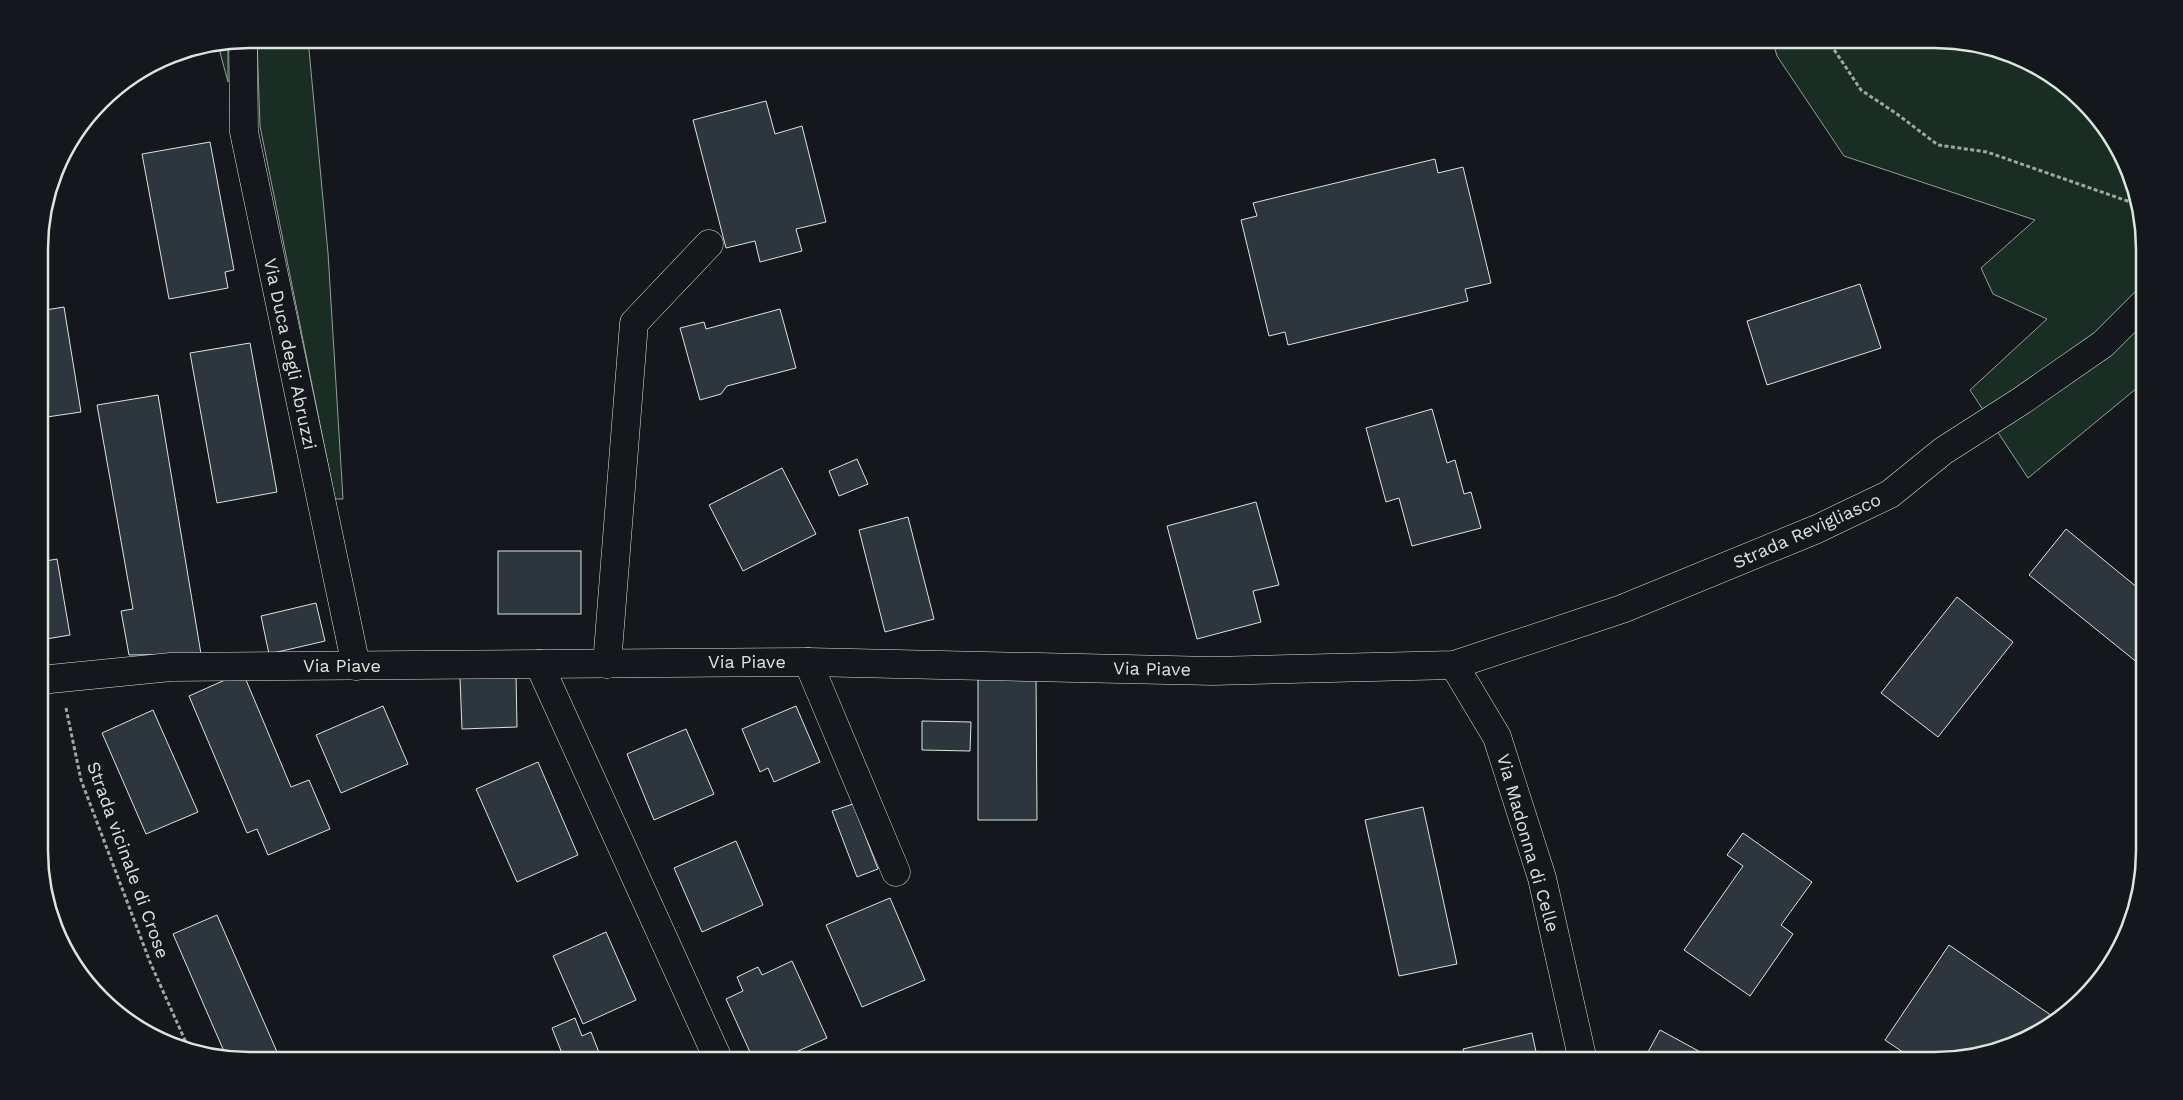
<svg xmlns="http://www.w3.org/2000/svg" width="2183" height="1100" font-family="'Work Sans',sans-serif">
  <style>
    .green { fill: #1a2d24; stroke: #939e99 }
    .building { fill: #2c363c; stroke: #d8e6dc }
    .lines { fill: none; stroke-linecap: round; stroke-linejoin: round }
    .minor-casing { stroke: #d8e6dc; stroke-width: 29 }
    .path { stroke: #9da8a2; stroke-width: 3; stroke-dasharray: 4 2.5; stroke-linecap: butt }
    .minor { stroke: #14181c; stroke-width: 28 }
    .labels { text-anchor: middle; stroke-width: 4; stroke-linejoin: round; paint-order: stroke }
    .street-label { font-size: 18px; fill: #d8e6dc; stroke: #14181c }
    .rim { fill: none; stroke: #d8e6dc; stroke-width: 2.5 }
  </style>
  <rect width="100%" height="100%" fill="#14181c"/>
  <!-- green -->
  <g class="green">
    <polygon points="257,39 308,39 328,253 343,499 335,499 260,126"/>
    <polygon points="1772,39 1934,39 2027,60 2073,91 2109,132 2142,221 2143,383 2028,478 1970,390 2047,319 1993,294 1981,268 2035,220 1844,156 1777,56"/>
    <polygon points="228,43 228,82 218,45"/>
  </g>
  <!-- building -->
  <g class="building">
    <polygon points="766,101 775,134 802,126 826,222 796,229 802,251 760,262 755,241 726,248 693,120"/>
    <polygon points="210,142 234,270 225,272 228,288 169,299 142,154"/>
    <polygon points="1435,159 1438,173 1463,167 1491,283 1465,289 1468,301 1288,345 1285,332 1269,336 1241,220 1257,216 1253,203"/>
    <polygon points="1860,284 1881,348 1767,385 1747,321"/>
    <polygon points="64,307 81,412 40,418 39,311"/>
    <polygon points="780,309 796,368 727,386 721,394 700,400 680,328 704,322 706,329"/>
    <polygon points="250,343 277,492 217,503 190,353"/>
    <polygon points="158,395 201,654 129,655 121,611 133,609 97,405"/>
    <polygon points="1432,409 1447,463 1455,460 1464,494 1471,492 1481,528 1412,546 1399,498 1386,502 1366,428"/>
    <polygon points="857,459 868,484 839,496 829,471"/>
    <polygon points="782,468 816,534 743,571 709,505"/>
    <polygon points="1256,502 1279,585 1253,591 1261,622 1197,639 1167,526"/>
    <polygon points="908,517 934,619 885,632 859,530"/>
    <polygon points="2066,529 2144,593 2144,668 2029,575"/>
    <rect x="498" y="551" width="83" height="63"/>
    <polygon points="57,559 70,635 40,640 40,562"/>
    <polygon points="1957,597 2013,642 1938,737 1881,693"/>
    <polygon points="316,603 325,641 269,654 261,616"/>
    <polygon points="516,675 517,727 462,729 460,678"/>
    <polygon points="234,676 246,680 291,787 309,780 330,829 268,855 257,829 247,833 189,696"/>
    <polygon points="978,676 1036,676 1037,820 978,820"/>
    <polygon points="383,706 408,764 341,793 316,735"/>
    <polygon points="796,706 820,762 774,782 768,768 760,772 742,729"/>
    <polygon points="153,710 198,812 146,834 102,733"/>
    <polygon points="922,721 971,722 970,751 922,750"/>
    <polygon points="686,729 714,794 654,820 627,754"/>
    <polygon points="538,762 578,855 517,882 476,789"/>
    <polygon points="853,804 878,869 857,877 832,811"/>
    <polygon points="1423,807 1457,964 1399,976 1365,820"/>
    <polygon points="1743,833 1812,882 1781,925 1793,934 1750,996 1684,950 1743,866 1727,855"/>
    <polygon points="736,841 763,905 702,932 674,868"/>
    <polygon points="890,898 925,980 862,1007 826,925"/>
    <polygon points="217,915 281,1061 248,1061 226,1056 173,934"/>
    <polygon points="606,932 636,1000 583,1024 553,956"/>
    <polygon points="1949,945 2058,1020 2051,1026 2002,1050 1948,1061 1916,1061 1885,1040"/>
    <polygon points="792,961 827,1038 776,1061 754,1061 726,999 743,991 737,977 758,967 762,975"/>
    <polygon points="575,1018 582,1036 591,1032 602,1060 565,1061 552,1028"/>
    <polygon points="1660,1030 1717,1061 1643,1061"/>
    <polygon points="1532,1033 1538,1061 1466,1061 1463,1049"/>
  </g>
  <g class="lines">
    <!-- minor casing -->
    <g class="minor-casing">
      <g id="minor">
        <polyline points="243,40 244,132 356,666"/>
        <polyline points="808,662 896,872"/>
        <polyline points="539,664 719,1061"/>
        <polyline points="607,664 634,323 709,244"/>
        <polyline points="1454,665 1497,737 1542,878 1583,1061"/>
        <polyline points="40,680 171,667 808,662 1213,671 1454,665 1622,609 1817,529 1890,494 1943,451 2021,401 2103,344 2143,304"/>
      </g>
    </g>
    <!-- path -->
    <g class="path">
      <polyline points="1827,39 1861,90 1897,114 1938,145 1987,152 2136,204"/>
      <polyline points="66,708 81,780 150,962 188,1047"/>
    </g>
    <!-- minor -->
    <use href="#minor" class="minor"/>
  </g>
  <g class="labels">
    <!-- street labels -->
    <g class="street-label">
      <text transform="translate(290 354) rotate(78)" y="6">Via Duca degli Abruzzi</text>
      <text transform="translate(1807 531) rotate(-24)" y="6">Strada Revigliasco</text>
      <text x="747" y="668">Via Piave</text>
      <text x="342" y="672">Via Piave</text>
      <text transform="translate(1152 669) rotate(1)" y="6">Via Piave</text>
      <text transform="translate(1528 843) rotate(74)" y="6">Via Madonna di Celle</text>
      <text transform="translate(128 860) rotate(70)" y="6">Strada vicinale di Crose</text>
    </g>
  </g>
  <!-- crop -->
  <path d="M0 0H2183V1100H0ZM249 48H1935A201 201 0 0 1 2136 249V851A201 201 0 0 1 1935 1052H249A201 201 0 0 1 48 851V249A201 201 0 0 1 249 48Z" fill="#14181c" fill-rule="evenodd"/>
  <path class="rim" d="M249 48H1935A201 201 0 0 1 2136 249V851A201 201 0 0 1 1935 1052H249A201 201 0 0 1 48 851V249A201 201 0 0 1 249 48Z"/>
</svg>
